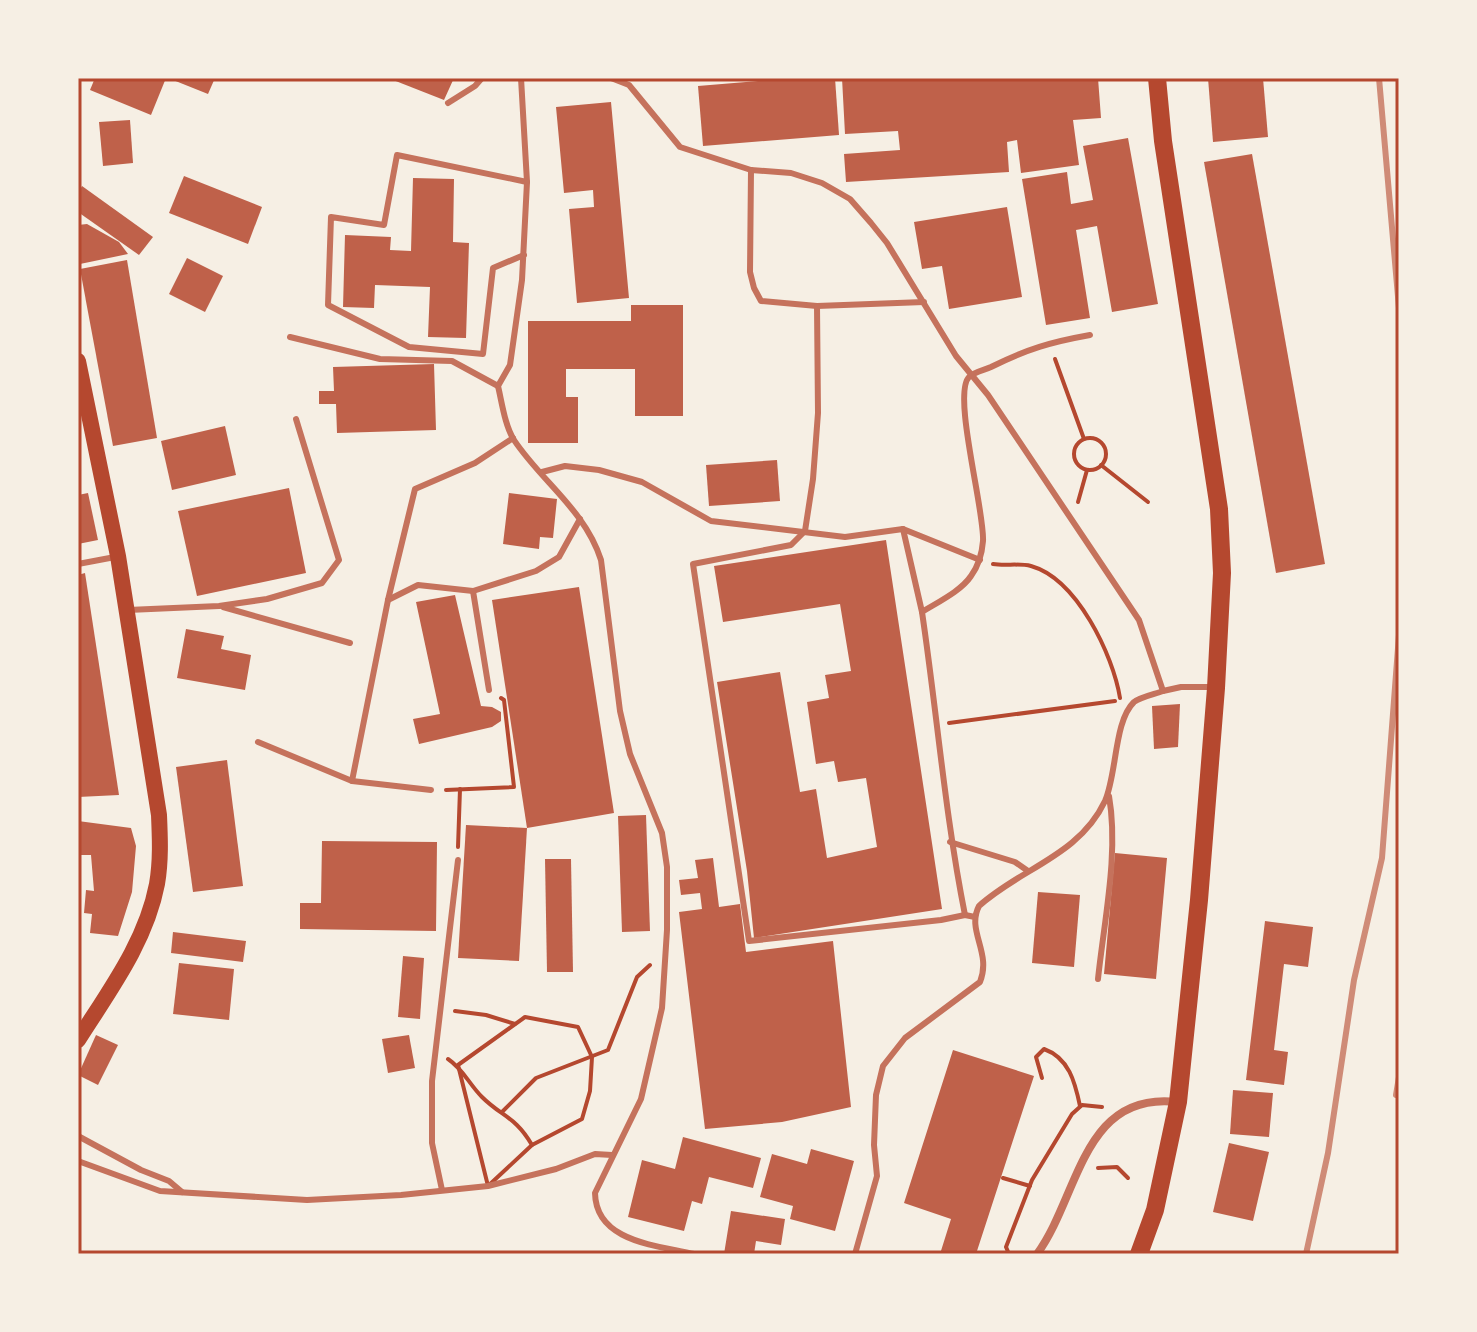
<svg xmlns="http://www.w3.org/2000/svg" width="1477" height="1332" font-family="'Noto Sans',sans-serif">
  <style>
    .building { fill: #bf614a }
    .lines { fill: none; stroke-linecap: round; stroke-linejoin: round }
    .path { stroke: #b5482f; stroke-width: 4 }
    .service { stroke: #c5725c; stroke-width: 6 }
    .minor { stroke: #c5725c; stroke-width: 8 }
    .secondary { stroke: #b5482f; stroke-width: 16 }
    .primary { stroke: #b5482f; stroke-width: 18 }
    .rail { stroke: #cf8b77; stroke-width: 6 }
    .neatline { fill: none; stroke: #b5482f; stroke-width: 3 }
  </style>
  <rect width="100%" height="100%" fill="#f6efe4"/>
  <!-- building -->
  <g class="building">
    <polygon points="95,78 166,78 151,115 90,90"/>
    <polygon points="168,78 215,78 208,94"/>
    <polygon points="388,78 454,78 444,100"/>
    <polygon points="793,78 835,78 839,135 703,146 698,86"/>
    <polygon points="842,78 1098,78 1101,118 1073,120 1079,165 1021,173 1017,140 1007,142 1009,172 846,182 844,154 900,150 898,131 845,134"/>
    <polygon points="1208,78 1263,78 1268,137 1213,142"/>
    <polygon points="611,102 629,298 577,303 569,209 594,207 593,190 564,193 556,107"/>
    <polygon points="130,120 133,163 103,166 99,122"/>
    <polygon points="1128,138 1158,304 1112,312 1097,226 1076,230 1090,318 1046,325 1022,179 1067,172 1071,204 1093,200 1083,146"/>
    <polygon points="1252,154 1325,564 1276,573 1204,162"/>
    <polygon points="184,176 262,207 248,244 169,213"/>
    <polygon points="413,178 454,179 453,242 469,243 466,338 428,337 430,287 375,285 374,308 343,307 345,235 391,237 390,250 411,251"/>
    <polygon points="82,186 153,237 139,255 78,212 78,193"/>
    <polygon points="1007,207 1022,297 949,309 942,266 922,269 914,222"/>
    <polygon points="87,224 119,242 128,254 80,264 78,225"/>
    <polygon points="187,258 223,276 205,312 169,294"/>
    <polygon points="127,260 157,438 113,446 80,269"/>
    <polygon points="631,305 683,305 683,416 635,416 635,369 566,369 566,397 578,397 578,443 528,443 528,321 631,321"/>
    <polygon points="434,364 436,430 337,433 336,404 319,404 319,391 334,391 333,367"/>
    <polygon points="225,426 236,475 172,490 161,441"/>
    <polygon points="777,460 780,501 709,506 706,465"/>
    <polygon points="289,488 306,573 197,596 178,511"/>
    <polygon points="88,493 98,540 78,544 78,495"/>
    <polygon points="509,493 557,499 553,538 540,537 539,549 503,544"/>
    <polygon points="886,540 942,909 754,938 747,871 717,682 780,672 800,792 816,789 827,858 877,847 866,778 838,782 834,761 816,764 807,702 829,698 825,675 851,671 840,604 723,622 714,566"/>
    <polygon points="85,573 119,795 78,797 78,575"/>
    <polygon points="579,587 614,813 527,828 492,600"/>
    <polygon points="455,595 481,706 492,707 501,712 501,721 492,727 419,744 413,719 440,714 416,602"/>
    <polygon points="186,629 224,636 221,649 251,655 245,690 177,678"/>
    <polygon points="1180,704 1178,747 1154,749 1152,706"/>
    <polygon points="227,760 243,886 193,892 176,767"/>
    <polygon points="646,815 650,931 622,932 618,816"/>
    <polygon points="78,821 131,828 136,846 132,892 118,936 90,933 92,914 84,913 86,890 94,891 91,855 78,855"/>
    <polygon points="466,825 527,828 519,961 458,958"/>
    <polygon points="322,841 437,842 436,931 300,929 300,903 321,903"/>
    <polygon points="1115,853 1167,858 1156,979 1104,974"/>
    <polygon points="713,858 719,907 740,904 746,952 833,941 851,1107 782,1122 705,1129 679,912 702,909 700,893 681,895 679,880 698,878 695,860"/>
    <polygon points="545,859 571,859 573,972 547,972"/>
    <polygon points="1038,892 1080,895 1074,967 1032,963"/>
    <polygon points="1265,921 1313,927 1308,967 1284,964 1274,1050 1288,1052 1284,1085 1246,1080"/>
    <polygon points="173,932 246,941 243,962 171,953"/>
    <polygon points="403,956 424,958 420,1019 398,1017"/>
    <polygon points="179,963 234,969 229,1020 173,1014"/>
    <polygon points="96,1035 118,1045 98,1085 78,1075"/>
    <polygon points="409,1035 415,1068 388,1073 382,1039"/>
    <polygon points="953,1050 1034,1076 976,1254 940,1254 951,1219 904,1203"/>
    <polygon points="1233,1090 1273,1093 1269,1137 1230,1134"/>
    <polygon points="683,1137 761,1158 753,1188 709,1177 702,1204 692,1201 684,1231 628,1217 642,1160 675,1169"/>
    <polygon points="1229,1143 1269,1152 1253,1221 1213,1212"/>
    <polygon points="811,1149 854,1161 835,1231 790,1219 793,1206 760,1197 772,1154 807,1164"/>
    <polygon points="731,1211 785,1219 781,1245 756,1241 754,1254 724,1254"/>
  </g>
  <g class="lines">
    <!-- path -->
    <g class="path">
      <polyline points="1055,359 1084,439"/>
      <circle cx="1090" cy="454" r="16"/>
      <polyline points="1101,465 1148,502"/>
      <polyline points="1078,502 1087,470"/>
      <path d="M 993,564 C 1005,566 1019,563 1031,566 C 1077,579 1113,655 1120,698"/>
      <polyline points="949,723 1115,701"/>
      <polyline points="446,790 514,787 504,700 501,698"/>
      <polyline points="458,847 460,789"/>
      <polyline points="455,1011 486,1015 515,1024"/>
      <polygon points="525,1017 578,1027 592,1057 590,1091 582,1119 532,1145 488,1186 458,1065"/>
      <path d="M 448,1059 C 463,1069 469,1084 482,1097 C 502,1117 515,1116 532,1145"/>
      <path d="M 1042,1078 L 1036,1057 L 1044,1049 C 1069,1058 1075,1082 1080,1106"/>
      <polyline points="502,1112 536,1078 608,1050 637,977 650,965"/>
      <polyline points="1098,1168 1117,1167 1128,1178"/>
      <polyline points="1003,1178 1030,1186"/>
      <polyline points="1009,1254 1006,1247 1032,1180 1072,1114 1082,1105 1102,1107"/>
    </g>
    <!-- service -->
    <g class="service">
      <polyline points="269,78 271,78"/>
      <path d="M 521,78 L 527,182 L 522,280 L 510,365 L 498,386 C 502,403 505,426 514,440 C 542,482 585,510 601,560 L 620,711 L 630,754 L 662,833 L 667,867 L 667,930 L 662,1008 L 641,1099 L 595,1193 C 596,1242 656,1245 694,1254"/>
      <path d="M 611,78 L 629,85 L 680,147 L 751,170 L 791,173 L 822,183 L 850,199 L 871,223 L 887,243 L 956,356 L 988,395 L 1139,620 L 1163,691 C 1155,694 1140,697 1134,702 C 1114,721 1117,774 1105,801 C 1079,856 1021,868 979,906 C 966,931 992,952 980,982 L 905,1038 L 883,1066 L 876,1095 L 874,1145 L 877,1176 L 855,1254"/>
      <polyline points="448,103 475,86 482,78"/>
      <polyline points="751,170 750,272 754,288 761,301 817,306 924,302"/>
      <polyline points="524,255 493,268 483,354 409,347 328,305 331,217 384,225 397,155 527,182"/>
      <polyline points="817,306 818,413 813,479 805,531 791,545 693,564 749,941 941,920 965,915 975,917"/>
      <polyline points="290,337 380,359 452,361 498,386"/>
      <polyline points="542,472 565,466 599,470 642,482 711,521 845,537 903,529 980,560"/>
      <polyline points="903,529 922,612"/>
      <polyline points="78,564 115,557"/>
      <polyline points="473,591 489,690"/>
      <polyline points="388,600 418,585 473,591 536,571 559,557 580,519"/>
      <polyline points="223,607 350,643"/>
      <polyline points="128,610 219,606 267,599 322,583 339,560 296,419"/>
      <polyline points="1163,691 1181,687 1213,687"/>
      <polyline points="258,742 352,781 431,790"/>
      <polyline points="352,781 388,600 415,489 475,463 513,438"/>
      <polyline points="950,842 1015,862 1028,871"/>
      <path d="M 965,915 C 945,815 937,713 922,612 C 938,602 961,591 971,576 C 979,565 982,554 983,541 C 985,512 952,394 969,377 C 974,372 984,370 991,367 C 1027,349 1051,342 1090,335"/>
      <path d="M 1098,979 C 1104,921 1119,853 1109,796"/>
      <polyline points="78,1136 141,1170 169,1181 182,1192"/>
      <polyline points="78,1161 160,1191 307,1200 401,1195 488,1186 556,1169 595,1154 612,1155"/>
      <polyline points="442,1190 432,1143 432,1081 458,860"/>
    </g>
    <!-- minor -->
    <path class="minor" d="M 1037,1254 C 1079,1197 1082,1091 1177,1102"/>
    <!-- secondary -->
    <path class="secondary" d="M 78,361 L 118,556 L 159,815 C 160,838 161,861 157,884 C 146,942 109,991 78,1040"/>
    <!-- primary -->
    <polyline class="primary" points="1139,1254 1155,1210 1178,1102 1199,900 1216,688 1222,573 1219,509 1163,141 1157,78"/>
    <!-- rail -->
    <g class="rail">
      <polyline points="1379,78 1399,308"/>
      <polyline points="1396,1095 1399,1077"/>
      <polyline points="1306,1254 1328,1153 1354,980 1382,858 1399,635"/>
    </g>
  </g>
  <!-- border -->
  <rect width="1477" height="1332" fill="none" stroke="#f6efe4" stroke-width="160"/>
  <rect x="80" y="80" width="1317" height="1172" class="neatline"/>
</svg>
